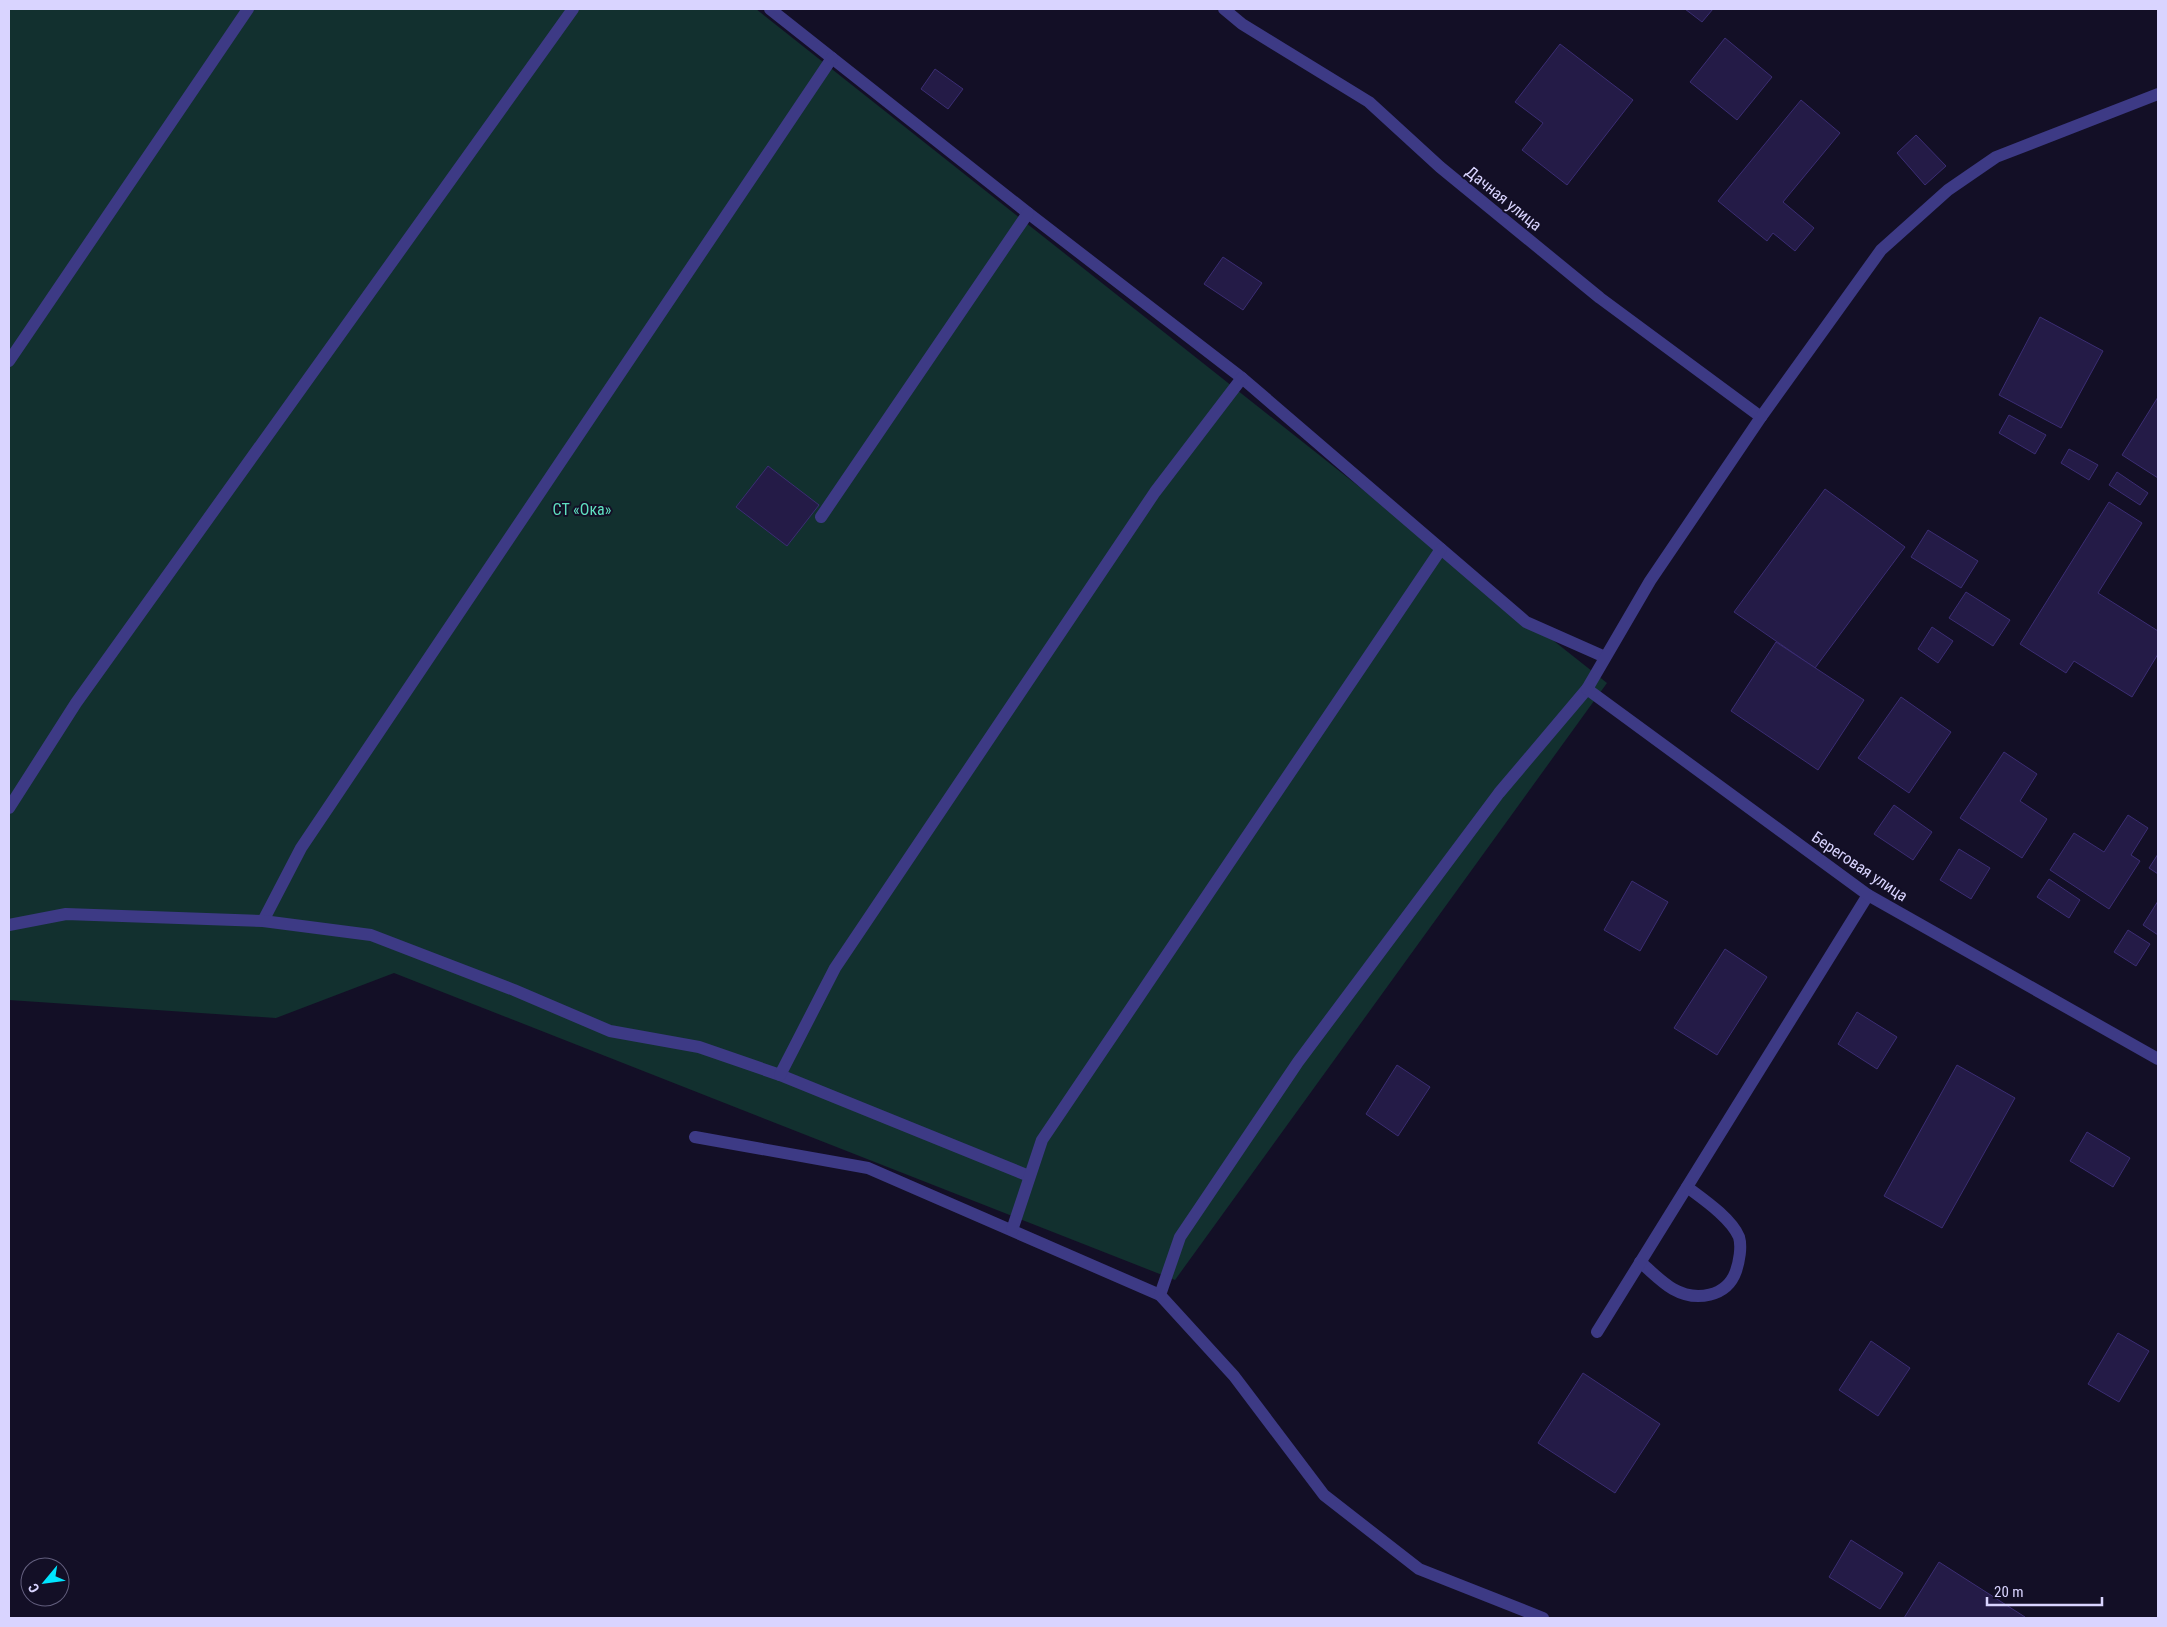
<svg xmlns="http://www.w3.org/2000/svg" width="2167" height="1627" font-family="'Roboto Condensed',sans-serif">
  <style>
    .green { fill: #12302f }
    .building { fill: #241b47; stroke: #3b2d73 }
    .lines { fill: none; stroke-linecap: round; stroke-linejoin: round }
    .lane { stroke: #3d3a85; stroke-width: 12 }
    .street { stroke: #3d3a85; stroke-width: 12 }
    .labels { text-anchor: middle; stroke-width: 4; stroke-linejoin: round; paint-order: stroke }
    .street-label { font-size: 16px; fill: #d9d4ff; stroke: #130f26 }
    .park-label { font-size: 16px; fill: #5fe0c0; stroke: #130f26 }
  </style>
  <rect width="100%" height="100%" fill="#130f26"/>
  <!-- green -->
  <polygon class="green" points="9,9 756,9 1607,683 1175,1280 394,973 276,1018 9,1000"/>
  <!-- building -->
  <g class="building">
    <polygon points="1685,9 1713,9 1702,22"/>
    <polygon points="1725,38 1772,77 1737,120 1690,82"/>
    <polygon points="1560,44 1633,100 1567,185 1522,150 1543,123 1515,102"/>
    <polygon points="935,69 963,89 948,109 921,89"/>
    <polygon points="1801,100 1840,133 1783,202 1814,228 1795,251 1773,233 1767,241 1718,201"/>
    <polygon points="1916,135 1946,166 1925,185 1897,153"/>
    <polygon points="1223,257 1262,283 1243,310 1204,284"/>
    <polygon points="2040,317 2103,351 2061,428 1999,395"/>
    <polygon points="2158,397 2158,478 2122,455"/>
    <polygon points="2009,415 2046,435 2035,454 1999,433"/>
    <polygon points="2069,449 2098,465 2089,480 2061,463"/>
    <polygon points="768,466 819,505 787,546 736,507"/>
    <polygon points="2117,472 2148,493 2140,505 2109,485"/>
    <polygon points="1825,489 1905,547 1815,668 1734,612"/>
    <polygon points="2109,502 2142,523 2098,593 2158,631 2158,654 2132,697 2074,661 2066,673 2020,644"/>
    <polygon points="1928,530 1978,561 1961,588 1911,557"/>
    <polygon points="1966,592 2010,620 1993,646 1949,618"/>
    <polygon points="1932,627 1953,641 1938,663 1918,649"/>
    <polygon points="1776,642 1864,700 1818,770 1731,711"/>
    <polygon points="1901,697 1951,732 1909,793 1858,758"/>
    <polygon points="2004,752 2037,774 2020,801 2047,819 2022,858 1960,818"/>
    <polygon points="1894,805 1932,832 1913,860 1874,834"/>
    <polygon points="2128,815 2148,828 2131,855 2140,861 2109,909 2050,870 2074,833 2104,852"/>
    <polygon points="1959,849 1990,868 1971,899 1940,880"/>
    <polygon points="2158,854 2158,874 2149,868"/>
    <polygon points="2049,879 2080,900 2069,918 2037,897"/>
    <polygon points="1632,881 1668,902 1640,951 1604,930"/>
    <polygon points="2158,901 2158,935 2143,925"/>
    <polygon points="2128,930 2150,944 2136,966 2114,952"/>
    <polygon points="1725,949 1767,977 1717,1055 1674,1028"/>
    <polygon points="1857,1012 1897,1037 1877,1069 1838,1044"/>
    <polygon points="1397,1065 1430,1087 1398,1136 1366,1114"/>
    <polygon points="1957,1065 2015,1098 1942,1228 1884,1196"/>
    <polygon points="2087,1132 2130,1158 2113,1187 2070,1161"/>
    <polygon points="2118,1333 2149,1351 2119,1402 2088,1384"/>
    <polygon points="1871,1341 1910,1368 1878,1416 1839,1390"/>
    <polygon points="1583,1373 1660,1424 1615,1493 1538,1443"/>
    <polygon points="1851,1540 1903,1573 1880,1609 1829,1577"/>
    <polygon points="1939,1562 2025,1617 2024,1618 1904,1618"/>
  </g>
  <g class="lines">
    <!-- lane -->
    <g class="lane">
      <polyline points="770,9 1028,213 1242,378 1526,622 1605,657"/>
      <polyline points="9,361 248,9"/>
      <polyline points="821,517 1028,213"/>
      <polyline points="9,808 76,703 573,9"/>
      <polyline points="263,921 301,848 832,58"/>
      <polyline points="9,925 66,914 263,921 371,935 514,990 610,1031 699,1047 780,1075 1029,1176"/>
      <polyline points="780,1075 835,968 1155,492 1242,378"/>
      <polyline points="695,1137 868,1168 1160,1295"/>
      <polyline points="1012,1230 1042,1140 1441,549"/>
      <path d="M 1640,1262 C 1651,1271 1661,1282 1673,1289 C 1696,1302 1727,1297 1736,1271 C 1739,1262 1742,1247 1739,1237 C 1731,1218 1703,1199 1687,1187"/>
      <polyline points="1597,1332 1868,895"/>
      <polyline points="1543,1618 1419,1569 1324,1495 1234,1376 1160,1295 1180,1237 1298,1062 1499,793 1587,689"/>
    </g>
    <!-- street -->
    <g class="street">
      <polyline points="1224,9 1242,24 1369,102 1440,167 1600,298 1761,417"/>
      <polyline points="2158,94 1996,157 1948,190 1881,250 1761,417 1650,581 1587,689 1868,895 2158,1059"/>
    </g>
  </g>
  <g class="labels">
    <!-- street labels -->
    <g class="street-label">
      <text transform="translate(1504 198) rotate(39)" y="6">Дачная улица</text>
      <text transform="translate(1860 866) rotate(34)" y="6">Береговая улица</text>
    </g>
    <!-- park labels -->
    <g class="park-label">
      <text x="582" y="515">СТ «Ока»</text>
    </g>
  </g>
  <!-- border -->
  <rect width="2167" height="1627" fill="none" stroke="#d9d4ff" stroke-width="20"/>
  <!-- north arrow -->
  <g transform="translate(45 1582) rotate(241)"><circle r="24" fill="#130f26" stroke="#625e7d"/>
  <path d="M0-4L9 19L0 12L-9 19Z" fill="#00e5ff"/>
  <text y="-8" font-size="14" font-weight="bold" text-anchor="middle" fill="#d9d4ff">С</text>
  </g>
  <!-- scale -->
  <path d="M1987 1597v8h115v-8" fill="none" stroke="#d9d4ff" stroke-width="2.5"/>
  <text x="1994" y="1597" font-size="15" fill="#d9d4ff" stroke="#130f26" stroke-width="4" paint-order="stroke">20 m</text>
</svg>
